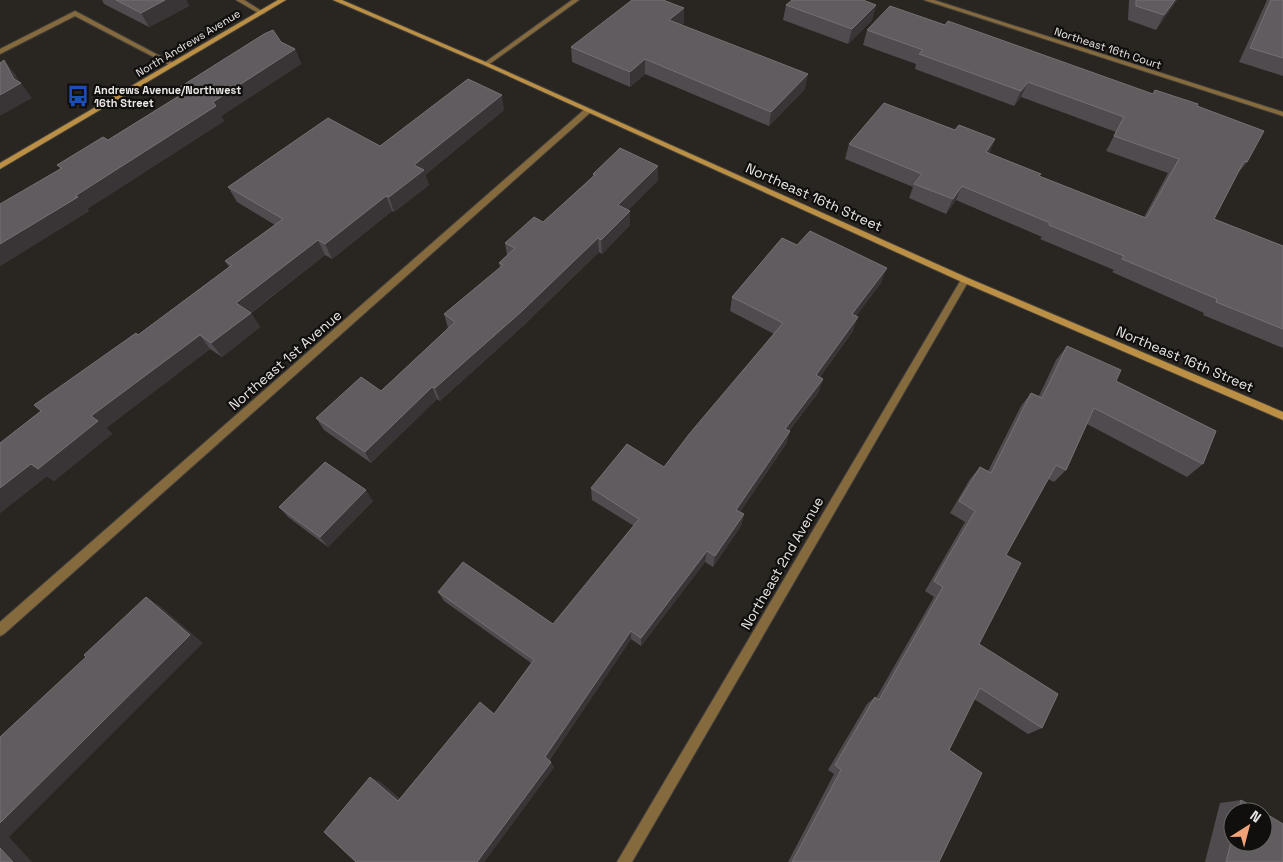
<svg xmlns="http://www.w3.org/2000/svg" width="1283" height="862" font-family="'Space Grotesk',sans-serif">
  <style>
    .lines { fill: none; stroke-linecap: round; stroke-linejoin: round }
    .lane-casing { stroke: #44403c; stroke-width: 2 }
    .street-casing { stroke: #44403c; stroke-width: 2 }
    .secondary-casing { stroke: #44403c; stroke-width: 2 }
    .lane { fill: #856a3e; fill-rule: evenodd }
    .street { fill: #856a3e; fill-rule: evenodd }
    .secondary { fill: #bb9045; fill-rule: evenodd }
    .wall { fill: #504b4f }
    .shaded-wall { fill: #393536 }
    .building { fill: #605c5f; stroke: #767174 }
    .labels { text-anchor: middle; stroke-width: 4.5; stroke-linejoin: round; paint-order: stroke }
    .far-street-label { font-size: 11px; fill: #e9e7e4; stroke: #100f0d }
    .far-poi-label { font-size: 11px; font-weight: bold; fill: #e9e7e4; stroke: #100f0d; text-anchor: start }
    .street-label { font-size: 14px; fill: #e9e7e4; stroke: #100f0d }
  </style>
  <rect width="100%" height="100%" fill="#292521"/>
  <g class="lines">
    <!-- lane casing -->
    <g class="lane-casing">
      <g id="lane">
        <polygon points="236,0 244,0 265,13 260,14"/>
        <polygon points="75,11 175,64 176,65 171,66 75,16 0,54 0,49"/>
      </g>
    </g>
    <!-- street casing -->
    <g class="street-casing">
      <g id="street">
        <polygon points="572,0 579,0 488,65 484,65 484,63"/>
        <polygon points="924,0 934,0 1283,112 1283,116"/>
        <polygon points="585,109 588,109 592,111 4,634 0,636 0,622"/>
        <polygon points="965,277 969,280 968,282 632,862 617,862 962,278"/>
      </g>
    </g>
    <!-- secondary casing -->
    <g class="secondary-casing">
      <g id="secondary">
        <polygon points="278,0 286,0 0,169 0,163"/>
        <polygon points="333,0 342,0 488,63 968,278 1283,412 1283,420 962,282 484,65"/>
      </g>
    </g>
    <!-- lane -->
    <use href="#lane" class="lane"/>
    <!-- street -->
    <use href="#street" class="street"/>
    <!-- secondary -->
    <use href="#secondary" class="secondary"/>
  </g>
  <!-- wall -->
  <g class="wall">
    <polygon points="102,0 186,0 189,6 149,27 104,4"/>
    <polygon points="1129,0 1177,0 1156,30 1128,20"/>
    <polygon points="1267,0 1283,0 1283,76 1239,62"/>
    <polygon points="786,5 876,5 872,20 848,44 783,20"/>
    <polygon points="684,23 681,25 805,89 769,126 645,74 630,87 572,62 571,47"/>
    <polygon points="867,30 1153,94 1197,106 1247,162 1238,173 1214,219 1283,246 1283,348 1203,315 1204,313 1112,272 1114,270 1040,239 1042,237 956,200 946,214 909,198 913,187 845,159 849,144 955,130 995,139 989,153 1039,177 1144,217 1168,173 1106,151 1116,132 1021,97 1014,106 915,69 916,64 863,45"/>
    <polygon points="281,42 295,49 301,64 221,116 224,121 87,209 89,211 0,266 60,168 57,165 108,140 183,93 180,87"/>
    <polygon points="504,110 425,175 429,185 394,212 392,211 332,259 325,255 251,313 260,327 222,357 210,349 106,428 112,434 54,481 47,476 0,513 0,443 41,411 138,335 229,267 225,261 275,225 237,202 228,187 380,146"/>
    <polygon points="658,166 658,180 628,210 630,225 602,254 599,252 524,325 440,401 437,399 371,463 324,430 316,418 381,391 448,328 444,314 500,268 499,263 507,255 505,243 543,222 593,176 593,174"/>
    <polygon points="797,245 881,283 856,316 853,331 820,377 823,379 818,393 789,431 790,431 786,444 740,512 744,514 741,526 713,567 705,562 641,646 631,639 549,761 554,767 484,862 356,862 379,781 400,799 494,714 531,663 444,601 438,592 553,624 634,526 592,500 591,488 664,467 774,334 730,311 732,297"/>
    <polygon points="1067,346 1116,381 1203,464 1187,477 1087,424 1066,470 1054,482 1048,479 1006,555 979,644 1042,728 1028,734 974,699 949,750 939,862 788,862 834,774 828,770 867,704 875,697 876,698 934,597 925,591 965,522 950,513 970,479 980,467 988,471 1021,406 1031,393 1039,396 1056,360"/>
    <polygon points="373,501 328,547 288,517 279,507"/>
    <polygon points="1241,800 1262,812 1233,812 1233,842 1283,862 1205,862 1220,803"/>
  </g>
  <!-- shaded-wall -->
  <g class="shaded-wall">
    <polygon points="165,0 186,0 189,6 149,27 141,13"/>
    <polygon points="1175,0 1177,0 1156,30 1164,15"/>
    <polygon points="876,5 872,20 848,44 852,29"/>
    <polygon points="684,8 684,23 669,35 669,20"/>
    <polygon points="295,49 301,64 221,116 224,121 87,209 89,211 0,266 0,244 75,196 213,102"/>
    <polygon points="645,59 645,74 630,87 630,72"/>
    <polygon points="4,60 16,75 20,84 21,83 32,98 0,116 0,95 14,79"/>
    <polygon points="808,74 805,89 769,126 771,112"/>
    <polygon points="1028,82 1021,97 1014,106 1021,91"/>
    <polygon points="502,95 504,110 425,175 429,185 394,212 389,197 414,165"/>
    <polygon points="995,139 989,153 986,152"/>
    <polygon points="658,166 658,180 619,220 618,205"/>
    <polygon points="962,186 956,200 946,214 953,199"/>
    <polygon points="386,196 392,211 332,259 325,244"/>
    <polygon points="630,211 630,225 602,254 601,240"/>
    <polygon points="598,238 599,252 524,325 440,401 435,388"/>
    <polygon points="318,240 325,255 245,317 236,303"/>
    <polygon points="887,268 881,283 847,328 852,314"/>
    <polygon points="251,313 260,327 222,357 211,343"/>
    <polygon points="858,317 853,331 811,389 816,375"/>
    <polygon points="200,335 210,349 106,428 112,434 54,481 47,476 0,513 0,488 91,416"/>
    <polygon points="823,379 818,393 781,441 785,429"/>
    <polygon points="432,387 437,399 371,463 365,452"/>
    <polygon points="790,431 786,444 734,521 736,510"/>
    <polygon points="366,490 373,501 328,547 320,537"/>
    <polygon points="744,514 741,526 713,567 715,556"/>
    <polygon points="707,551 705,562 641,646 641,638"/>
    <polygon points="146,597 160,606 203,643 9,837 32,862 13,862 0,848 0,823"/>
    <polygon points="631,631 631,639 548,762 545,757"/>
    <polygon points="551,762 554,767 484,862 477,862"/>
    <polygon points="370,777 379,781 406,805 398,801"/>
  </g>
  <!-- building -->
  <g class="building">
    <polygon points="116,0 165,0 141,13"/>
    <polygon points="632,0 663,0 684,8 669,20 808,74 771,112 645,59 630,72 571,47"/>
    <polygon points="792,0 863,0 876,5 852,29 786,5"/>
    <polygon points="1136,0 1175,0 1164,15 1136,6"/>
    <polygon points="1271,0 1283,0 1283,58 1250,48"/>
    <polygon points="890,6 945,25 948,21 1153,94 1155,90 1198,104 1197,106 1264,131 1247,162 1244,161 1214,219 1283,246 1283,329 1216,302 1217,299 1122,259 1124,256 1049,225 1050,223 962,186 953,199 914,184 922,174 849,144 884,103 955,130 959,125 995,139 986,152 1041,174 1039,176 1146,218 1179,159 1114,136 1124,117 1028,82 1021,91 919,54 923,50 867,30"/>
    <polygon points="273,30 281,42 295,49 213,102 216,106 75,196 78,197 0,244 0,204 62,168 57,165 103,137 108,140 187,91 180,87 264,34"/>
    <polygon points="4,60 14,79 21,83 0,95 0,63"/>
    <polygon points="468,79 502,95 414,165 424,170 389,197 386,196 325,244 318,240 236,303 251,313 211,343 200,335 91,416 98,421 38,469 31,464 0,488 0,443 41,411 34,405 136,333 138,335 232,265 225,261 283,219 228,187 328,118 380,146"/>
    <polygon points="620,148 658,166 618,205 630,211 601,240 598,238 521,312 435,388 432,387 365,452 316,418 361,377 381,391 455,322 444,314 503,265 499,263 515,248 505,243 534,217 543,222 595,175 593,174"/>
    <polygon points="810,231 887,268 852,314 858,317 816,375 823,379 785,429 790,431 736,510 744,514 715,556 707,551 641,638 631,631 545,757 551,762 477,862 356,862 324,832 370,777 398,801 480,702 494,714 534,660 438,592 463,562 553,624 639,519 591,488 627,444 664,467 690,433 783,323 732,297 782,238 797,245"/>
    <polygon points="1067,346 1121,370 1116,381 1216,431 1203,464 1094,408 1066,470 1056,465 1006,555 1021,563 979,644 1058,694 1042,728 980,688 949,750 982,773 939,862 792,862 841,770 835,765 875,697 879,700 943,587 934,581 975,511 959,501 980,467 991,473 1031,393 1042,398"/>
    <polygon points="325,462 366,490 320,537 279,507"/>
    <polygon points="146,597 190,635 0,823 0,737 86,657 84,655"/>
    <polygon points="1241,800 1262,812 1238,812"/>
    <polygon points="1263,812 1283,824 1283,862 1226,862 1233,834 1233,842 1263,842"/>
    <polygon points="0,848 13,862 0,862"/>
  </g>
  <!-- icons -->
  <defs>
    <g id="bus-bare" transform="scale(1.725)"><path d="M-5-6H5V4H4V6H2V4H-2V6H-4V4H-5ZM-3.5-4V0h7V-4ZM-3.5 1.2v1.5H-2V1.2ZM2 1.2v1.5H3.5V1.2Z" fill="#1a4fb4" stroke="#100f0d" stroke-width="2.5" paint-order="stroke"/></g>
  </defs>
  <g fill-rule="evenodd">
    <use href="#bus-bare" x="78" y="96"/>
  </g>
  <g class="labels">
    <!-- far-street labels -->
    <g class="far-street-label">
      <text transform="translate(188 43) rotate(-31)" y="4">North Andrews Avenue</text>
      <text transform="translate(1108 48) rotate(18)" y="4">Northeast 16th Court</text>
    </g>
    <!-- far-poi labels -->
    <g class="far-poi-label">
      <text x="94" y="94">Andrews Avenue/Northwest<tspan x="94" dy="13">16th Street</tspan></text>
    </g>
    <!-- street labels -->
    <g class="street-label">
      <text transform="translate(814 197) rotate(24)" y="5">Northeast 16th Street</text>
      <text transform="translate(1185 359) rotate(23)" y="5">Northeast 16th Street</text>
      <text transform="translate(285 360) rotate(-41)" y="5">Northeast 1st Avenue</text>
      <text transform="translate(782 563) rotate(-60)" y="5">Northeast 2nd Avenue</text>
    </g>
  </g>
  <!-- north arrow -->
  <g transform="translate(1248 827) rotate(36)"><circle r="24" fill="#100f0d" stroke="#676563"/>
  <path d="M0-4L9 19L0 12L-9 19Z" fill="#efa377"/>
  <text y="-8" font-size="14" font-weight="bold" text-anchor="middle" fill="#e9e7e4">N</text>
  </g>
</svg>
